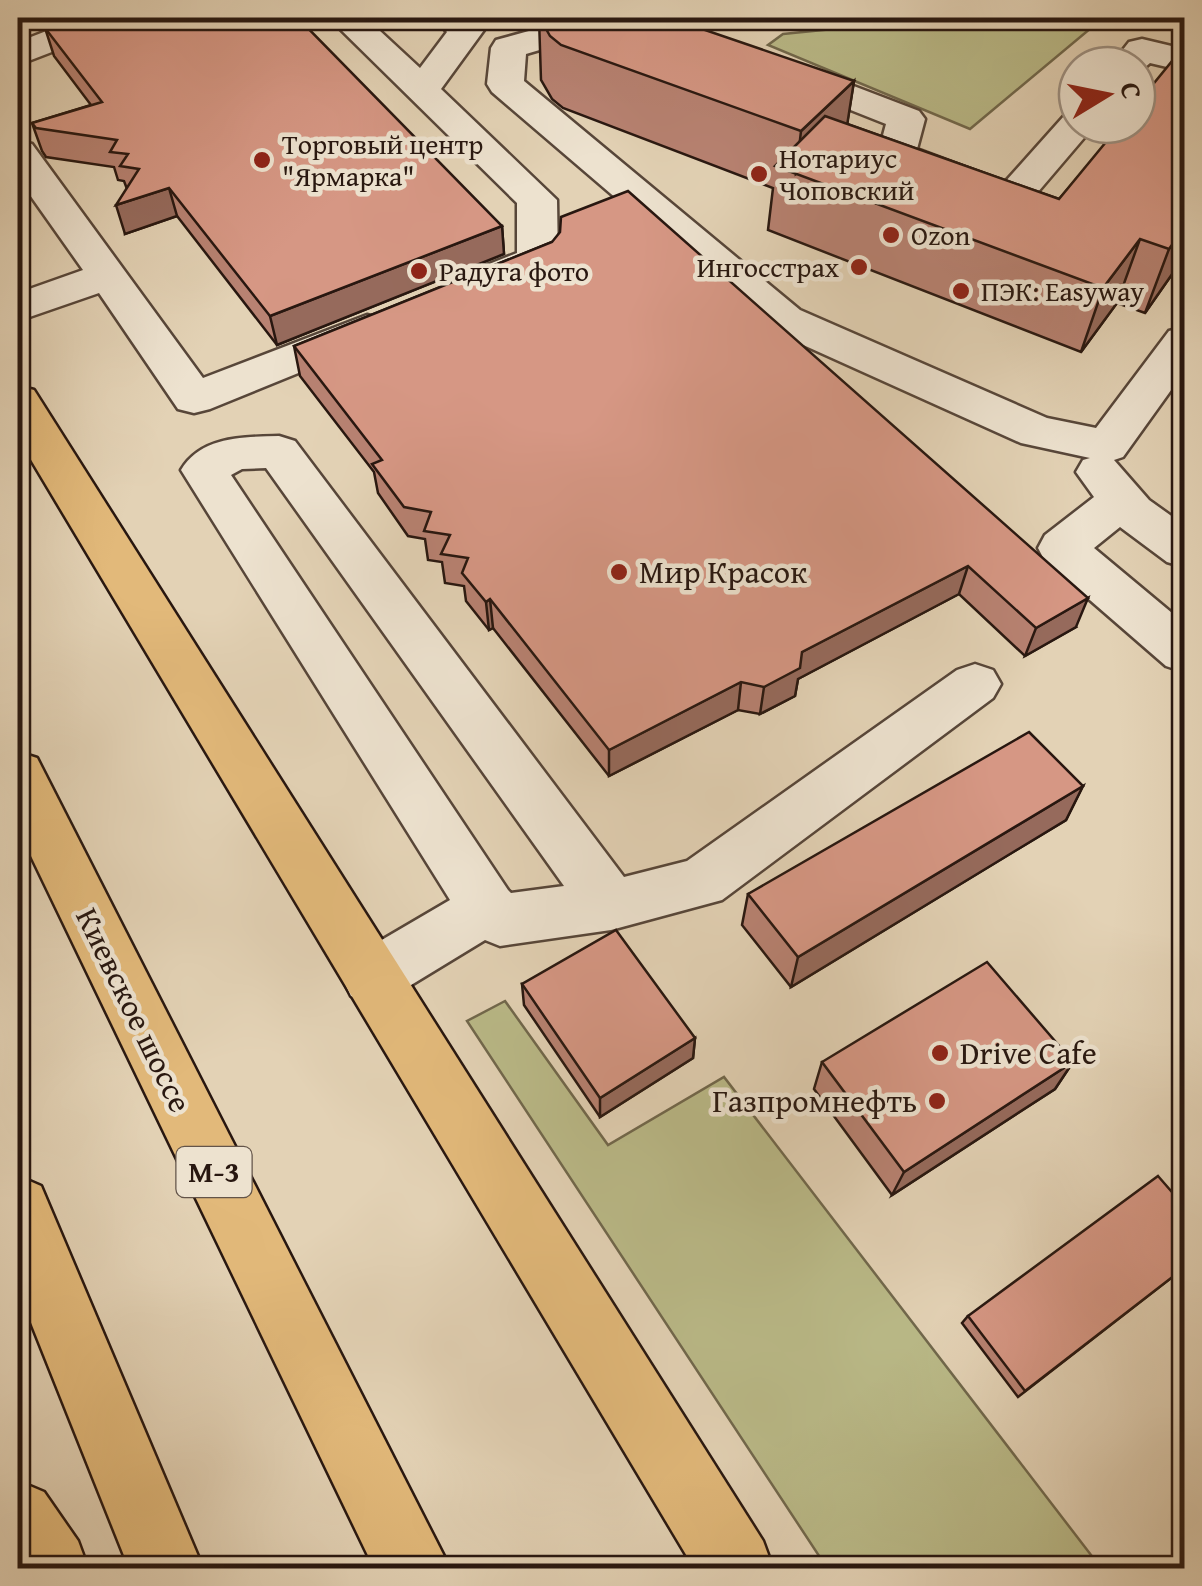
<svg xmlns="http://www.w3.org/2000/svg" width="1202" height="1586" font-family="'Gentium Book Plus',serif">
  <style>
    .green { fill: #baba88; stroke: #71684c; stroke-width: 2.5 }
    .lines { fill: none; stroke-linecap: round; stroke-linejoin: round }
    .minor-casing { stroke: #574639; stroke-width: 5 }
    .major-casing { stroke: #281710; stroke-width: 5 }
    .highway-casing { stroke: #281710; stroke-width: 5 }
    .minor { fill: #ede2cf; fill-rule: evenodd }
    .major { fill: #e2b97a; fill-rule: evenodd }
    .highway { fill: #e2b97a; fill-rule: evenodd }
    .wall { fill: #b88272; stroke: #281710; stroke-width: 2.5 }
    .shaded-wall { fill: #966a5c; stroke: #281710; stroke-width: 2.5 }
    .building { fill: #d69784; stroke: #281710; stroke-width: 2.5 }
    .poi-dot { fill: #8f2418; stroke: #ede2cf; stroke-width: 4 }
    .labels { text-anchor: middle; stroke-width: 9; stroke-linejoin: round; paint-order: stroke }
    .far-poi-label { font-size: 28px; fill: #281710; stroke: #ede2cf; text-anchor: start }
    .shield { fill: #ede2cf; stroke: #635449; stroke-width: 2.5 }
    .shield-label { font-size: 30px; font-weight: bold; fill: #281710 }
    .poi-label { font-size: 32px; fill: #281710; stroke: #ede2cf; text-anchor: start }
    .street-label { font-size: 32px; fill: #281710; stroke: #ede2cf }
  </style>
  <rect width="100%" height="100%" fill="#e3d2b5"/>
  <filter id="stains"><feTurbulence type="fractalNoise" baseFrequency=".002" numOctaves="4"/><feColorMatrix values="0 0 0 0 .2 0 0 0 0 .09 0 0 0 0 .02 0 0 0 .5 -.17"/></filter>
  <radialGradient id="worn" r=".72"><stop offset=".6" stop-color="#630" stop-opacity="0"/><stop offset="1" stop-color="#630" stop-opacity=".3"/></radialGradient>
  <!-- green -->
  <g class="green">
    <polygon points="944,18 1103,18 970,129 768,45 783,34"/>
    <polygon points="505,1001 608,1145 724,1077 1101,1568 827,1568 467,1021"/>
  </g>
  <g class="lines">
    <!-- minor casing -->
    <g class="minor-casing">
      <g id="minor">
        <polygon points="80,18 127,18 122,25 18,65 18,42"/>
        <polygon points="329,18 366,18 420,68 447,32 435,18 472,18 484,30 441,89 557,200 558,260 552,269 494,292 479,296 464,292 458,283 464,274 517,253 517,203"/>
        <polygon points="576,18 629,18 624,25 526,54 524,81 800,310 1047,418 1096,428 1169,331 1184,327 1184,372 1123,457 1114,460 1149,500 1184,525 1184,567 1167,562 1120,527 1094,548 1184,623 1184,672 1166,666 1045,561 1038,548 1045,535 1094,497 1076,472 1083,460 1090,458 1021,443 770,330 492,92 487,84 491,48 496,40"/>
        <polygon points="1142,39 1184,49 1184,71 1150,63 1137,74 1137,65 1111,65 1129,42"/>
        <polygon points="783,59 919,111 925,119 917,149 1005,182 1064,116 1077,113 1077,125 1095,125 1026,206 1012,210 883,162 878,154 886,124 770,78 765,70 770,62"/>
        <polygon points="18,141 32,144 203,378 367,315 382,319 388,329 382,339 210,409 194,413 178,409 99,293 18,321 18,293 83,270 18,178"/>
        <path d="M 279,436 L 295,441 L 624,877 L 687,861 L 957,670 L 975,664 L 993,670 L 1001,684 L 993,698 L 722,900 L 611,930 L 500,946 L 485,940 L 393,996 L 372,1004 L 351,996 L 342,977 L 351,958 L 450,900 L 181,470 C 201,436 244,437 279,436 ZM 266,468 L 564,886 L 511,893 L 508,890 L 231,475 L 242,469 Z"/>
      </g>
    </g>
    <!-- major casing -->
    <g class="major-casing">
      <g id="major">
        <polygon points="18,386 34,390 763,1541 773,1568 694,1568 18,438"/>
        <polygon points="18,1481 44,1492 78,1541 88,1568 18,1568"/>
      </g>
    </g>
    <!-- highway casing -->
    <g class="highway-casing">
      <g id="highway">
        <polygon points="18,752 37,758 450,1568 374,1568 18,829"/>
        <polygon points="18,1176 41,1186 203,1568 129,1568 18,1290"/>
      </g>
    </g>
    <!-- minor -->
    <use href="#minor" class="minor"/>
    <!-- major -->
    <use href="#major" class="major"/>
    <!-- highway -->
    <use href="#highway" class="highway"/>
  </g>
  <!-- wall -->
  <g class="wall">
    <polygon points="539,18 854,81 847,124 1059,199 1184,54 1184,257 1145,313 1117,303 1081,352 768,230 773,188 563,108 552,99 541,80"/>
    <polygon points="45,28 502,226 504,254 277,345 177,216 125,234 127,189 124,181 118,180 114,167 46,157 42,151 32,123 91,105 54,56"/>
    <polygon points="552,242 1076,627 1025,656 959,594 798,679 795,696 760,714 738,710 609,776 493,628 489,630 466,601 464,586 445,583 442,562 428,560 425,539 408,536 378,493 374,472 300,376 294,346"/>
    <polygon points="1083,786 1066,820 791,987 742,925 748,894"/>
    <polygon points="522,984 695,1038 693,1058 600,1117 524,1005"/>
    <polygon points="822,1062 1073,1062 1055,1089 892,1195 814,1089"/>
    <polygon points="1184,1268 1018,1397 962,1323 968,1316"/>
  </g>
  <!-- shaded-wall -->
  <g class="shaded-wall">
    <polygon points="18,18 25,18 28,28 18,31"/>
    <polygon points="854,81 844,145 796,174 801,131"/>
    <polygon points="169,188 177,216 125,234 116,205"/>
    <polygon points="502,226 504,254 277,345 270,316"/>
    <polygon points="1184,228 1184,257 1145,313 1169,249"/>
    <polygon points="1140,239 1117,303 1081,352 1103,288"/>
    <polygon points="968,566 959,594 798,679 795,696 760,714 764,687 802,652"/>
    <polygon points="1088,598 1076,627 1025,656 1036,628"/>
    <polygon points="490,599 493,628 489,630 486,602"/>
    <polygon points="741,682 738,710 609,776 609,750"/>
    <polygon points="1083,786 1066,820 791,987 798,957"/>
    <polygon points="695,1038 693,1058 600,1117 600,1098"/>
    <polygon points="1073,1062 1055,1089 892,1195 904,1172"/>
  </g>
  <!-- building -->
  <g class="building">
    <polygon points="81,18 298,18 502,226 270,316 169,188 116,205 139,169 120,166 128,154 110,152 117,140 36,128 32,123 102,102 45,28"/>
    <polygon points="540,18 670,18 854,81 801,131 561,45 550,36"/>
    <polygon points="1184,54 1184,228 1169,249 1140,239 1103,288 775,166 825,116 1059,199 1120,125 1137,125 1137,104 1177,55"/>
    <polygon points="628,191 1088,598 1036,628 968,566 802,652 800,668 764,687 741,682 609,750 490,599 486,602 462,573 468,558 441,554 450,535 424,531 431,512 404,507 372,464 382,460 294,346 552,242 560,232 561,217"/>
    <polygon points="1029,732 1083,786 798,957 748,894"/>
    <polygon points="616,930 695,1038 600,1098 522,984"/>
    <polygon points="987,962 1073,1062 904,1172 822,1062"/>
    <polygon points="1158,1176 1184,1206 1184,1268 1025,1391 968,1316"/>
  </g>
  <!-- markers -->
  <g class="poi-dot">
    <circle cx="262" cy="160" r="10"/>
    <circle cx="759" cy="174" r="10"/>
    <circle cx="891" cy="235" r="10"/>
    <circle cx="859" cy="267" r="10"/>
    <circle cx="419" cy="271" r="10"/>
    <circle cx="961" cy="291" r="10"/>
    <circle cx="619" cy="572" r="10"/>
    <circle cx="940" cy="1053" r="10"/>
    <circle cx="937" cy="1101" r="10"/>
  </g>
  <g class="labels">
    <!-- far-poi labels -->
    <g class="far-poi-label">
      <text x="282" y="154">Торговый центр<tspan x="282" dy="32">"Ярмарка"</tspan></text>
      <text x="779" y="168">Нотариус<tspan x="779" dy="32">Чоповский</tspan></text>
      <text x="911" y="245">Ozon</text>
      <text x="839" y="277" text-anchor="end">Ингосстрах</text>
      <text x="439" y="281">Радуга фото</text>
      <text x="981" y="301">ПЭК: Easyway</text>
    </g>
    <!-- shield labels -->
    <rect class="shield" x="176.5" y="1147" width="75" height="50" rx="8"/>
    <g class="shield-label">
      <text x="214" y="1182">М-3</text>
    </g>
    <!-- poi labels -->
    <g class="poi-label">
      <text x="639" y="583">Мир Красок</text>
      <text x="960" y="1064">Drive Cafe</text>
      <text x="917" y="1112" text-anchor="end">Газпромнефть</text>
    </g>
    <!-- street labels -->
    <g class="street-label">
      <text transform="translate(134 1010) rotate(64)" y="11">Киевское шоссе</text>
    </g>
  </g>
  <!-- margin -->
  <rect width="1202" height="1586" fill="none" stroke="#e3d2b5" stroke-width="60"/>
  <rect x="20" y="20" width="1162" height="1546" fill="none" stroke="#281710" stroke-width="5"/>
  <rect x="30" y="30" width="1142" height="1526" fill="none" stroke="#281710" stroke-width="2.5"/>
  <!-- north arrow -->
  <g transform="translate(1107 95) rotate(80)"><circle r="48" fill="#ede2cf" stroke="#9e9183" stroke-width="2.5"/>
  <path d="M0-8L18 38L0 25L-18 38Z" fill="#8f2418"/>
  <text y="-15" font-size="28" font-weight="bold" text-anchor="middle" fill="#281710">С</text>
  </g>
  <rect width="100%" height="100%" filter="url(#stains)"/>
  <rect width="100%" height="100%" fill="url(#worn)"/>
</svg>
